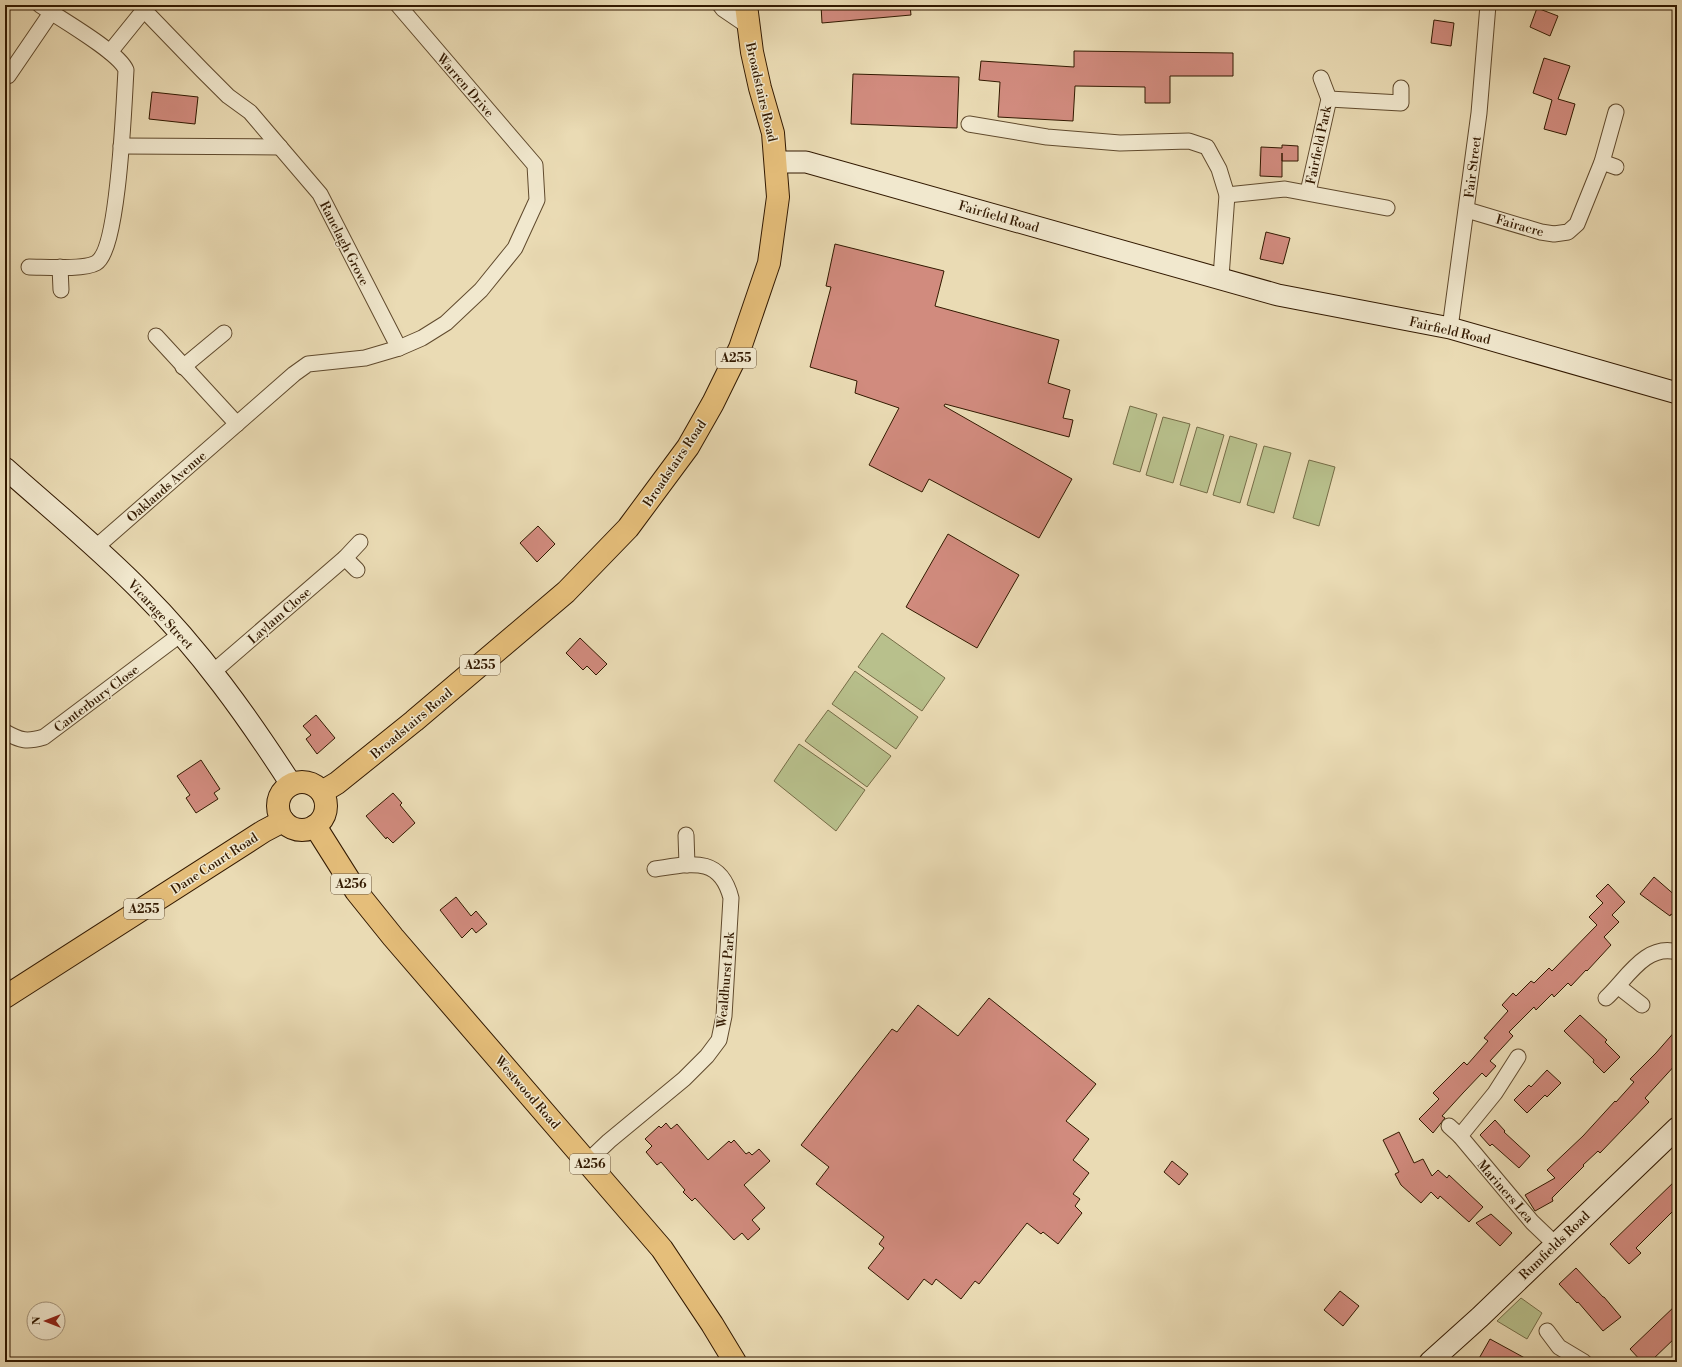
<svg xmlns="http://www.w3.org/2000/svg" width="1682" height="1367" font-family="'Libre Bodoni',serif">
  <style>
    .green { fill: #b8c08c; stroke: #756c46 }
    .building { fill: #d18b7e; stroke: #321900 }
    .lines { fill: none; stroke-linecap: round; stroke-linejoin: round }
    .street-casing { stroke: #604a2d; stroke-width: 17 }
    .secondary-casing { stroke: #321900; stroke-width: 23 }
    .primary-casing { stroke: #321900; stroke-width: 24 }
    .street { stroke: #f1e8ce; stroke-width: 15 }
    .secondary { stroke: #f1e8ce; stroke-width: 21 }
    .primary { stroke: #e5be7a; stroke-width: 22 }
    .labels { text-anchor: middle; stroke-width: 3; stroke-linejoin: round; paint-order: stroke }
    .shield { fill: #f1e8ce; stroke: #6b573e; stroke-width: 1 }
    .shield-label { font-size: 12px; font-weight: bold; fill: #321900 }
    .street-label { font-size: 13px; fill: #321900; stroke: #f1e8ce }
  </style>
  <rect width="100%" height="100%" fill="#eadbb4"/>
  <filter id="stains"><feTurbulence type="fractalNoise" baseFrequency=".005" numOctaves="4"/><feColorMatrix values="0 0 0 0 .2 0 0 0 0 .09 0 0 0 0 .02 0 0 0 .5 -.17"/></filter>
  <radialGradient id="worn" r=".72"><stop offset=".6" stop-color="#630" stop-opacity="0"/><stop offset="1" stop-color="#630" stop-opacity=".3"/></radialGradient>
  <!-- green -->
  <g class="green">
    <polygon points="1130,406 1157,414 1140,472 1113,464"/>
    <polygon points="1163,417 1190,424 1173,483 1146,475"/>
    <polygon points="1197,427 1224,435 1207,493 1180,485"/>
    <polygon points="1230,436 1257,444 1240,503 1213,495"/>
    <polygon points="1264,446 1291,453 1274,513 1247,505"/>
    <polygon points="1309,460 1335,467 1319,526 1293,518"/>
    <polygon points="882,633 945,678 922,711 858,667"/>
    <polygon points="855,671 918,717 896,749 832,704"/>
    <polygon points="828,710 891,756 867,787 805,741"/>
    <polygon points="799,744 865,790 836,831 774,781"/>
    <polygon points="1521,1298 1542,1313 1527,1339 1497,1321"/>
  </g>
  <!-- building -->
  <g class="building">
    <polygon points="821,5 910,5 911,15 822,23"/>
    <polygon points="1537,8 1558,16 1550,36 1530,27"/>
    <polygon points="1434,20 1454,23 1451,46 1431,43"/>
    <polygon points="1074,51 1233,53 1233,76 1170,76 1170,103 1145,103 1145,87 1075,86 1073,121 998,117 1000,82 979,80 981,61 1074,67"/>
    <polygon points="1544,58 1570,66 1558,99 1575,104 1566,135 1544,129 1552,100 1533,93"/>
    <polygon points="853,74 959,77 957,128 851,124"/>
    <polygon points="152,92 198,97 195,124 149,119"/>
    <polygon points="1282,145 1298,146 1298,161 1282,161 1282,153 1282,177 1260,176 1261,147 1282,148"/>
    <polygon points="1266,232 1290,238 1283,264 1260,259"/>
    <polygon points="835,244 944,271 935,306 1059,340 1048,383 1070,390 1063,418 1073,420 1069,437 945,404 944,406 1072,479 1039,538 929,479 922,492 869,465 899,408 855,393 857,381 810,367 831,287 826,286"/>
    <polygon points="538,526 555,544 537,562 520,543"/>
    <polygon points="948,534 1019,575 977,648 906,607"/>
    <polygon points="580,638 607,664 596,675 587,666 583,670 566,653"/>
    <polygon points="316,715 335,738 317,754 306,739 311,735 303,726"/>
    <polygon points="201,760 220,789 214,793 218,799 196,813 186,798 190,795 177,776"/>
    <polygon points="393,793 402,803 400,805 415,823 393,843 387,837 386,839 366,816"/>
    <polygon points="1654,877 1677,897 1677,918 1671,914 1670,916 1640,894"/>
    <polygon points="1608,884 1625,902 1612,915 1619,922 1604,937 1611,945 1587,971 1586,970 1571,986 1568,983 1554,997 1552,994 1536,1010 1534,1007 1509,1032 1513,1036 1490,1061 1496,1066 1486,1077 1482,1073 1463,1093 1442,1116 1445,1118 1433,1133 1419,1119 1439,1099 1433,1093 1464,1062 1467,1065 1488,1041 1484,1038 1508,1011 1502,1005 1513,993 1516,996 1531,981 1534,983 1549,968 1552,971 1597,925 1589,917 1603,903 1596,896"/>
    <polygon points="456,897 471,916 476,911 487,924 476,933 472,928 462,938 440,910"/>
    <polygon points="989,998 1096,1084 1066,1121 1089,1139 1073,1160 1089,1173 1073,1194 1080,1199 1075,1206 1082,1213 1058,1244 1043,1232 1041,1234 1027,1223 979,1284 975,1281 961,1299 936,1279 932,1285 924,1279 908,1300 868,1268 884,1248 879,1244 884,1237 816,1184 829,1167 801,1145 892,1029 897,1032 918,1005 958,1036"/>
    <polygon points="1580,1015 1607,1040 1605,1042 1620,1057 1604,1073 1593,1062 1594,1060 1564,1031"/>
    <polygon points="1677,1029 1677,1063 1645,1098 1649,1102 1600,1153 1598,1151 1583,1165 1584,1166 1552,1198 1553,1201 1535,1211 1525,1195 1555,1178 1547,1170 1583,1136 1615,1101 1616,1102 1634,1082 1630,1079 1656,1053"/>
    <polygon points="1547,1070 1561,1083 1547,1097 1545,1095 1527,1113 1514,1100 1529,1085 1531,1087"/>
    <polygon points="1495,1120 1505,1131 1504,1132 1530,1156 1519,1168 1492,1144 1490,1146 1480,1135"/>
    <polygon points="666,1123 671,1129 677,1124 708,1160 729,1141 731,1143 734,1140 746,1154 749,1152 752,1155 759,1149 770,1161 744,1185 765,1208 752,1220 760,1229 748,1240 742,1233 734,1240 695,1198 692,1201 683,1192 685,1190 661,1162 657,1165 646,1152 652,1146 645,1139 659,1126 661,1128"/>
    <polygon points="1399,1132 1414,1163 1423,1159 1432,1176 1438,1170 1447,1178 1449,1175 1483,1207 1469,1222 1440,1196 1438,1199 1431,1192 1421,1203 1401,1185 1395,1174 1399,1172 1383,1140"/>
    <polygon points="1172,1161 1188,1174 1179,1185 1164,1172"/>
    <polygon points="1677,1179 1677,1207 1636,1248 1641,1253 1629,1264 1610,1244"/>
    <polygon points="1491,1214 1512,1233 1500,1246 1476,1223"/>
    <polygon points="1576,1268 1603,1297 1604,1297 1621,1317 1603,1331 1578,1302 1577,1303 1559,1284"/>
    <polygon points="1340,1291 1359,1306 1343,1326 1324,1310"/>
    <polygon points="1677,1304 1677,1336 1650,1362 1642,1362 1630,1349"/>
    <polygon points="1490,1339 1512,1351 1532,1362 1477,1362"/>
  </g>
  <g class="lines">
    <!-- street casing -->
    <g class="street-casing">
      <g id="street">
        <polyline points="720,5 723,9 748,26"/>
        <polyline points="144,10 202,70 228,96 250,112 320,194 399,348"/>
        <polyline points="110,52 148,5"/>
        <polyline points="8,76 51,13"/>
        <polyline points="1329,99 1401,103 1401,88"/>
        <polyline points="969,124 1047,137 1120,143 1189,141 1207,147 1219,169 1227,195 1221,277"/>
        <polyline points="121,146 280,147"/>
        <polyline points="1602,162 1616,167"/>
        <polyline points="1308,192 1329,99 1321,78"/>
        <polyline points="1227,195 1285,189 1387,208"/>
        <polyline points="1467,210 1541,232 1554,234 1568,232 1577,224 1602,162 1616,112"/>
        <path d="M 29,267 C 44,267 84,270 96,263 C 119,250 124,101 126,70 C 119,52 59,18 40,5"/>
        <polyline points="60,267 61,290"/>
        <polyline points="1450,328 1479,113 1488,5"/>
        <polyline points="156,336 237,424"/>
        <polyline points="183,367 224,333"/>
        <polyline points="95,548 294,374 308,364 365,358 399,348 422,338 446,323 481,290 515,248 537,200 535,165 398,5"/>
        <polyline points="345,558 357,570"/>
        <polyline points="213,672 345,558 360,542"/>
        <path d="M 5,732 C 21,741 27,742 44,737 L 181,634"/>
        <polyline points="686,835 687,865"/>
        <polyline points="1619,987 1642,1005"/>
        <path d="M 1606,998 C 1626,980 1645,943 1677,952"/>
        <polyline points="1518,1057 1495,1093 1460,1136 1532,1222 1555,1244"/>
        <polyline points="1449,1126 1460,1136"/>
        <path d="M 588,1161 L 609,1141 L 684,1079 L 707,1056 L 719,1040 L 724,1016 L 731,898 C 720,855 690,864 655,869"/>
        <polyline points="1547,1331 1559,1347 1584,1362"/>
      </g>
    </g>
    <!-- secondary casing -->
    <g class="secondary-casing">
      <g id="secondary">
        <polyline points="777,162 806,162 1278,295 1450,328 1677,393"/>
        <path d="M 5,468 C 51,509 99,548 142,592 C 200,650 247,716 291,784"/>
        <polyline points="1430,1362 1480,1317 1677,1128"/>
      </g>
    </g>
    <!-- primary casing -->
    <g class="primary-casing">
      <g id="primary">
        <circle cx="302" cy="806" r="24"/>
        <polyline points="322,792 337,783 414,721 566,592 628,528 688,447 713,403 740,348 769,263 778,197 773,133 760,88 752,52 746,5"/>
        <polyline points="315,826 356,891 393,937 662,1249 712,1324 735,1362"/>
        <polyline points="5,997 264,831 283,821"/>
      </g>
    </g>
    <!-- street -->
    <use href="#street" class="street"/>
    <!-- secondary -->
    <use href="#secondary" class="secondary"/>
    <!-- primary -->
    <use href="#primary" class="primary"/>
  </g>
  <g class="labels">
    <!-- shield labels -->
    <g class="shield">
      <rect x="716" y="348" width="40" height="20" rx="3"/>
      <rect x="460" y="655" width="40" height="20" rx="3"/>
      <rect x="331" y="874" width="40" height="20" rx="3"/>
      <rect x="124" y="899" width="40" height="20" rx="3"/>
      <rect x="570" y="1154" width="40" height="20" rx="3"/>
    </g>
    <g class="shield-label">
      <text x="736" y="362">A255</text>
      <text x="480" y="669">A255</text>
      <text x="351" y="888">A256</text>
      <text x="144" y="913">A255</text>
      <text x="590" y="1168">A256</text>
    </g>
    <!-- street labels -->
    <g class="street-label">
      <text transform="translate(466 85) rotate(49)" y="5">Warren Drive</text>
      <text transform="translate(762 92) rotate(77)" y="5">Broadstairs Road</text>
      <text transform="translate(1318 145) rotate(-78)" y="5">Fairfield Park</text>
      <text transform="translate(1472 167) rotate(-83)" y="5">Fair Street</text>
      <text transform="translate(999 216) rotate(16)" y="5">Fairfield Road</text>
      <text transform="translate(1520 225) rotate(16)" y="5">Fairacre</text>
      <text transform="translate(345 243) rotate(63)" y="5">Ranelagh Grove</text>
      <text transform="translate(1450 330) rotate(13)" y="5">Fairfield Road</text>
      <text transform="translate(674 463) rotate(-56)" y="5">Broadstairs Road</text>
      <text transform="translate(166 486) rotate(-41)" y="5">Oaklands Avenue</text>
      <text transform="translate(161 614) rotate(47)" y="5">Vicarage Street</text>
      <text transform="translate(279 615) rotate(-41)" y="5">Laylam Close</text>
      <text transform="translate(96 698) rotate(-37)" y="5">Canterbury Close</text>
      <text transform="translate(411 723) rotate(-40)" y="5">Broadstairs Road</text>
      <text transform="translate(214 863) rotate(-33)" y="5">Dane Court Road</text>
      <text transform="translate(725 980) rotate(-85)" y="5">Wealdhurst Park</text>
      <text transform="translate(528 1092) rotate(49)" y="5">Westwood Road</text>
      <text transform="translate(1506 1191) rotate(49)" y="5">Mariners Lea</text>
      <text transform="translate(1554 1245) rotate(-44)" y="5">Rumfields Road</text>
    </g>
  </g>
  <!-- margin -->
  <rect width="1682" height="1367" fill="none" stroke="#eadbb4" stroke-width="20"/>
  <rect x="6" y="6" width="1670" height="1355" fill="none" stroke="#321900" stroke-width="2"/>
  <rect x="10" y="10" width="1662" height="1347" fill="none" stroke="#321900"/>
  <!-- north arrow -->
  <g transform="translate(46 1321) rotate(270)"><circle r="19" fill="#f1e8ce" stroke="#a5957c"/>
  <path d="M0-3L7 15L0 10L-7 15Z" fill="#8f2418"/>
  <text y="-6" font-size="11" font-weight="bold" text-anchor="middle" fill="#321900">N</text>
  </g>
  <rect width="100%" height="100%" filter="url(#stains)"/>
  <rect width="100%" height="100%" fill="url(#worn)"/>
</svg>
